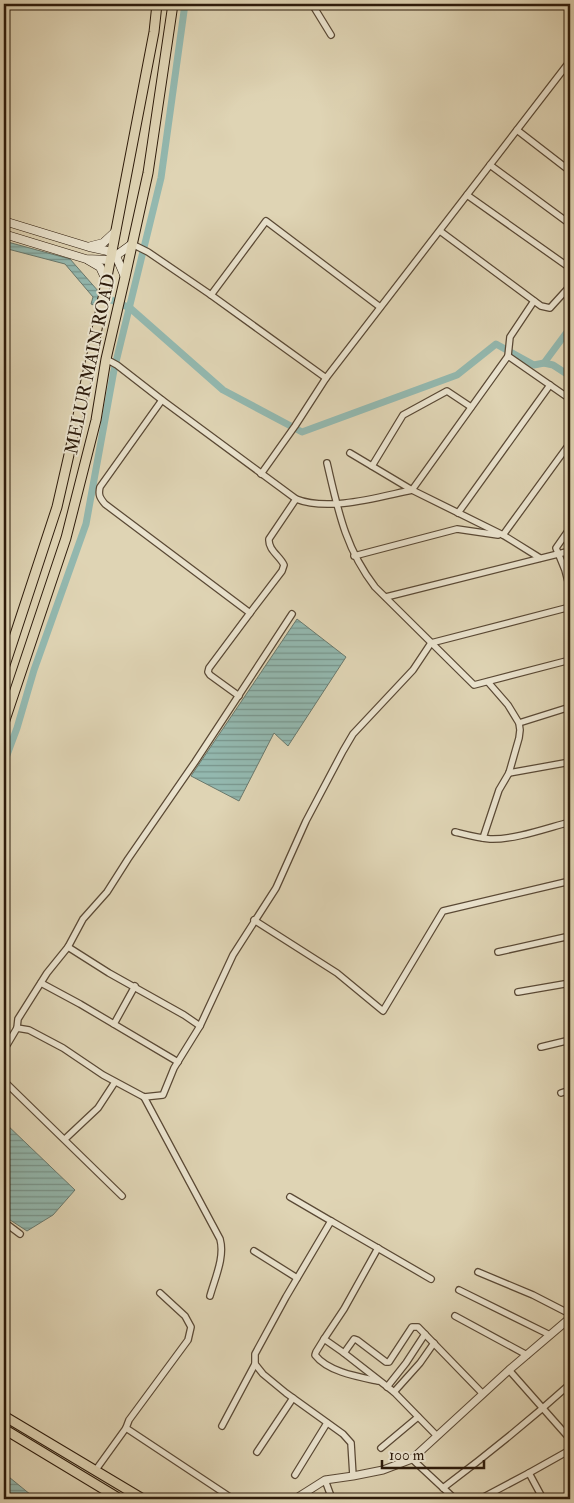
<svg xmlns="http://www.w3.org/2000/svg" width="574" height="1503" font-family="'IM FELL Double Pica',serif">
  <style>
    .water { fill: url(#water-rules); stroke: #6a796d }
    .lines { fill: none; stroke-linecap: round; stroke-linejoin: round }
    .canal { stroke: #93b8af; stroke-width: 7 }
    .minor-casing { stroke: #5a4935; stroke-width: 8 }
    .tertiary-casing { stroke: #5a4935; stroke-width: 9 }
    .secondary-casing { stroke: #2d1b0b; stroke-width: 9 }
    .primary-casing { stroke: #2d1b0b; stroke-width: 11 }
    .minor { stroke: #eae3ce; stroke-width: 5.5 }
    .tertiary { stroke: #eae3ce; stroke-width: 7 }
    .secondary { stroke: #eae3ce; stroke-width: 8 }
    .primary { stroke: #dfd4b4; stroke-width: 9 }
    .labels { text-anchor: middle; stroke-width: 4; stroke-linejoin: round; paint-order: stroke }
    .street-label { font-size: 18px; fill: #2d1b0b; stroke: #eae3ce }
  </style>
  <defs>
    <pattern id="water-rules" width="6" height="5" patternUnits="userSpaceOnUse" patternTransform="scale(1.25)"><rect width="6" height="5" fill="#93b8af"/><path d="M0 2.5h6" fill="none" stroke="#78958d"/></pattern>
  </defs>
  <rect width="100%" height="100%" fill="#dfd4b4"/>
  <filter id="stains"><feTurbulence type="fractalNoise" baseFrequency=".004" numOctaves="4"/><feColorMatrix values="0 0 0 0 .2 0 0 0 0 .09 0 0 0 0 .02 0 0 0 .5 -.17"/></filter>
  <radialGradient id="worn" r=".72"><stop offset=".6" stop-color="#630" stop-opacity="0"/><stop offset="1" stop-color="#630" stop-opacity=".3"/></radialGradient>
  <!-- water -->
  <g class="water">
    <polygon points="4,241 70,259 99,292 96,306 91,304 93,297 65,264 4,248"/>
    <polygon points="297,619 346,657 288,746 274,733 239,801 191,776"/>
    <polygon points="4,1122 75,1190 53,1215 27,1231 4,1216"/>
    <polygon points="4,1473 36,1499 4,1499"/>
  </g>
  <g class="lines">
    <!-- canal -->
    <g class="canal">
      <polyline points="100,295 130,308 223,390 302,432 457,375 496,344 534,365 544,363 570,328"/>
      <polyline points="544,363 553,365 570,376"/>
      <polyline points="4,763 17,728 34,670 86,524 114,370 161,178 185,4"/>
    </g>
    <!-- minor casing -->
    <g class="minor-casing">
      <g id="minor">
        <polyline points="312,4 331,35"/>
        <polyline points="517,130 570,171"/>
        <polyline points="490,165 570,224"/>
        <polyline points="467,195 570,268"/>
        <polyline points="440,231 541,306 550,308 570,286"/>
        <polyline points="132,244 148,252 211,295 326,378 570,61"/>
        <polyline points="211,295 266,221 380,307"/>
        <polyline points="570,333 568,335 570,338"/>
        <polyline points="508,356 510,337 534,301"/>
        <path d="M 106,359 L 117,365 L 162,400 L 296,499 C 329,512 378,497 412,490 L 508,356 L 570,399"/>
        <path d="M 162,400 L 100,487 C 98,495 100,498 105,504 L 250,613 L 209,668 L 208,672 L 210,675 L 239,696"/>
        <polyline points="350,453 412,490 503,535"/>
        <path d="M 327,463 C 338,510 345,548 375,587 L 474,685 L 570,660"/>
        <polyline points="372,466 403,415 447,391 471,407"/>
        <polyline points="261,474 295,426 326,378"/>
        <polyline points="458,513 550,385"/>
        <polyline points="570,528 556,548 565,570 570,589"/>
        <polyline points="354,556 457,529 498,535"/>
        <polyline points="540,558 503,535 570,443"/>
        <polyline points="386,597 570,551"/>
        <path d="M 250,613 L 282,571 L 284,565 C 280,556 268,550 269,539 L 296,499"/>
        <polyline points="519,723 570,707"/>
        <polyline points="509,773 570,762"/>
        <path d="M 455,832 C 467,835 478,838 490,839 C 514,840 547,828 570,822"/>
        <polyline points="483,838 499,790 509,773 519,738 520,730 519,723 508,705 488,682"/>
        <polyline points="254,920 337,973 383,1011 443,911 570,881"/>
        <polyline points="68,947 109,973 184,1015 200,1026"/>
        <polyline points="498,952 570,936"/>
        <polyline points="41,983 80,1004 178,1062"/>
        <polyline points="518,992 570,983"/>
        <polyline points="114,1024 135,986"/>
        <polyline points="17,1028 18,1019 47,973 68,947 83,919 107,892 128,859 195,762 292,614"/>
        <polyline points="541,1047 570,1040"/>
        <polyline points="4,1050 17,1028 29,1030 63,1048 103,1075 144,1097 163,1095 174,1068 200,1026 233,955 276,888 306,821 343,751 353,734 413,670 431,643 570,607"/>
        <polyline points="4,1081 122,1196"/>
        <polyline points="561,1093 570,1090"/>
        <path d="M 144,1097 L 220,1239 C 225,1257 215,1278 210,1296"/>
        <polyline points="65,1139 98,1108 115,1082"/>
        <polyline points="290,1197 331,1221 286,1297 255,1354 255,1364 263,1374 286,1393 343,1434 351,1443 353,1476"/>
        <polyline points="331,1221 431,1279"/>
        <polyline points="4,1222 20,1234"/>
        <polyline points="378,1248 344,1309 324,1339 344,1353 394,1392 437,1436"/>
        <polyline points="254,1251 297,1278"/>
        <polyline points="478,1272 533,1295 570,1314"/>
        <polyline points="459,1290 550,1335"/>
        <polyline points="160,1293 185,1316 191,1327 188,1340 129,1420 126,1428 233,1499"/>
        <polyline points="455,1316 527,1355"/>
        <path d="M 324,1339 L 316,1352 L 315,1355 C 328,1372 359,1377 378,1381"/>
        <polyline points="344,1353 354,1339 357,1340 386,1362 389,1362 412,1327 418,1327 483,1394"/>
        <polyline points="509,1370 570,1439"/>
        <polyline points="387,1387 406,1363 425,1334"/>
        <polyline points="394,1392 420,1363 434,1343"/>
        <polyline points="222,1426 255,1364"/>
        <polyline points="381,1448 418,1417"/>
        <polyline points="257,1452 293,1398"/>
        <polyline points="412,1459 455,1499"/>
        <polyline points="95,1471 126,1428"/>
        <polyline points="529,1473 570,1450"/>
        <polyline points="295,1475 327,1423"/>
        <polyline points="325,1480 332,1499"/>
        <path d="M 443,1488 C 487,1455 529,1421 570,1384"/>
        <polyline points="480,1499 529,1473 543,1499"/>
      </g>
    </g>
    <!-- tertiary casing -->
    <g class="tertiary-casing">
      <polyline id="tertiary" points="295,1499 325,1480 353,1476 383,1470 412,1459 509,1370 570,1318"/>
    </g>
    <!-- secondary casing -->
    <g class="secondary-casing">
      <g id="secondary">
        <polyline points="4,221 89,247 112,252 116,256 125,277"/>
        <polyline points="4,234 86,259 110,260 132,244"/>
        <polyline points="91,246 103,243 116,231"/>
        <polyline points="88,260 100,267 106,280"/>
      </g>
    </g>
    <!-- primary casing -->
    <g class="primary-casing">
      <g id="primary">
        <polyline points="4,668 57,507 93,350 154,32 157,4"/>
        <polyline points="4,723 66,538 96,420 106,359 125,277 148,173 173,4"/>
        <polyline points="4,1416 143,1499"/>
        <polyline points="4,1429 120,1499"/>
      </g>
    </g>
    <!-- minor -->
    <use href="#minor" class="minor"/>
    <!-- tertiary -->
    <use href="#tertiary" class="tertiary"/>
    <!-- secondary -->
    <use href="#secondary" class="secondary"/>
    <!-- primary -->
    <use href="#primary" class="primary"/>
  </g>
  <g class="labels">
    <!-- street labels -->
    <g class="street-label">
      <text transform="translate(90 364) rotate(-78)" y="6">MELUR MAIN ROAD</text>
    </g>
  </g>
  <!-- margin -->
  <rect width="574" height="1503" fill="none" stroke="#dfd4b4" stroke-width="20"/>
  <rect x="5" y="5" width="564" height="1493" fill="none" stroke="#2d1b0b" stroke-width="2.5"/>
  <rect x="10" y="10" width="554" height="1483" fill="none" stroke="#2d1b0b"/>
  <!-- scale -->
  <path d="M382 1460v8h102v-8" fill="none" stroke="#2d1b0b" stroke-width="2.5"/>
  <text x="389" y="1460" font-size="15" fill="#2d1b0b" stroke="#eae3ce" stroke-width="4" paint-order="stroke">100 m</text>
  <rect width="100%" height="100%" filter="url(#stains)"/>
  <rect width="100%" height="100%" fill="url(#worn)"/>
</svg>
